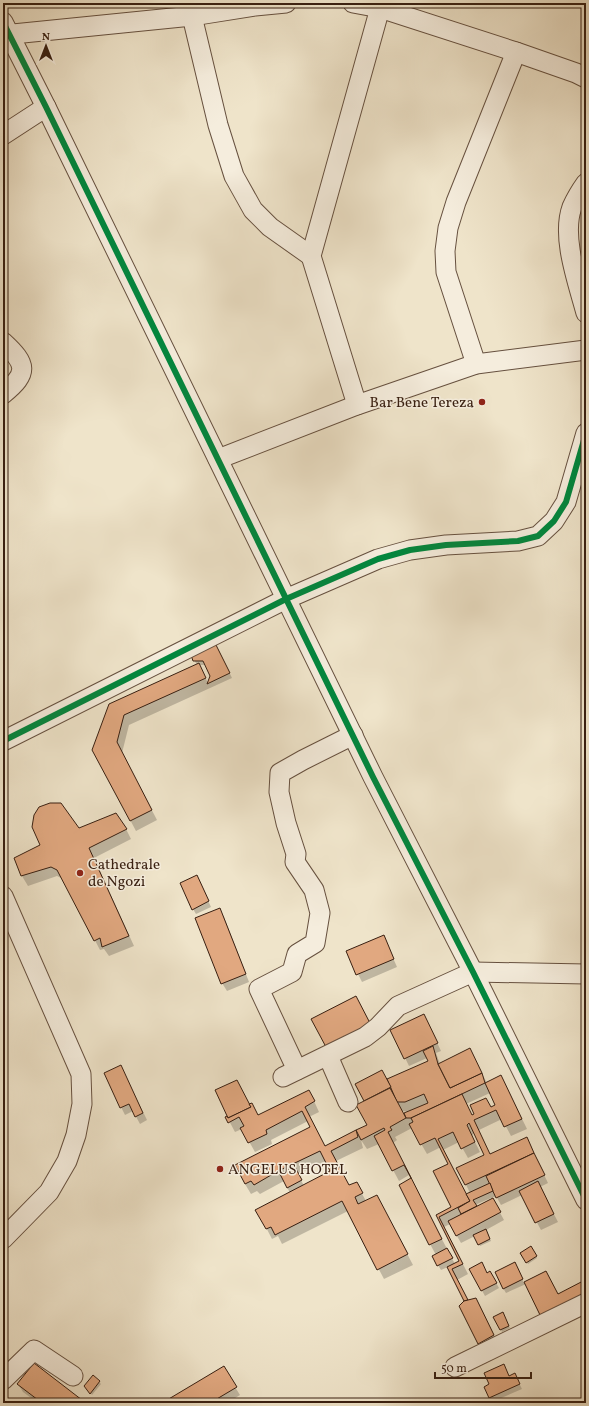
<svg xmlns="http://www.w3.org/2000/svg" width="589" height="1406" font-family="Vollkorn,serif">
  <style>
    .shadow { fill: #0003; fill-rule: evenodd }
    .building { fill: #e1a880; stroke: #381f11 }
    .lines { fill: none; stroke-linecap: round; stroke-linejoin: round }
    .minor-casing { stroke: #66503f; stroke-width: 21 }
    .minor { stroke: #f5eddd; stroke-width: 19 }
    .cycleway-casing { stroke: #f5eddd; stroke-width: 8 }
    .cycleway { stroke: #00873e; stroke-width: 6 }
    .poi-dot { fill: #8f2418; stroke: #f5eddd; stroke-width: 1.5 }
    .labels { text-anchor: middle; stroke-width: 3; stroke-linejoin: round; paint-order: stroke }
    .poi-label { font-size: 15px; fill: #381f11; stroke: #f5eddd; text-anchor: start }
  </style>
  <rect width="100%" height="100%" fill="#efe4ca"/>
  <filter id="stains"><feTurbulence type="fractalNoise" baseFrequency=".005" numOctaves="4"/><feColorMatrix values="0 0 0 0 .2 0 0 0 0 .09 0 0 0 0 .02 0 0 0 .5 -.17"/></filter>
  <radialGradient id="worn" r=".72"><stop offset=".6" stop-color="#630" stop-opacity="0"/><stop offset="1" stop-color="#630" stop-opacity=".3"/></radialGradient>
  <!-- shadow -->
  <g class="shadow">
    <path d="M 218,649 L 232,678 L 129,725 L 122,753 L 157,820 L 136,831 L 93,750 L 110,705 L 197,665 L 192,656 ZM 199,665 L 206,665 L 211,676 L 208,683 Z"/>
    <polygon points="79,829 126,829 131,839 94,858 134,946 109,956 104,949 100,950 63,879 57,876 28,886 22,876 15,859"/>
    <polygon points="199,881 211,907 196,914 193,909"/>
    <polygon points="219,910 224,917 249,982 227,991 222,983"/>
    <polygon points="387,944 397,967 362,982 347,952"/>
    <path d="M 428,1023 L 441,1051 L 436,1053 L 440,1064 L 473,1057 L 487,1083 L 506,1086 L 527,1129 L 511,1136 L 502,1119 L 479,1130 L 490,1155 L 526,1138 L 548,1183 L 540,1187 L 558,1222 L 541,1230 L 522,1195 L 501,1205 L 496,1196 L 492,1198 L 504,1220 L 486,1230 L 491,1241 L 480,1246 L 475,1236 L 461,1243 L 450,1224 L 444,1227 L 468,1274 L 457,1280 L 468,1301 L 480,1306 L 498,1343 L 483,1350 L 479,1343 L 465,1302 L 448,1267 L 441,1270 L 433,1257 L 436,1255 L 430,1244 L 416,1190 L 455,1264 L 460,1261 L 437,1215 L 452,1208 L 449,1164 L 441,1147 L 427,1154 L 412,1128 L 395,1137 L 397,1140 L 393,1143 L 409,1175 L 399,1181 L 379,1144 L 367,1149 L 361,1140 L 363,1148 L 336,1161 L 349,1186 L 356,1183 L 366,1201 L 382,1206 L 413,1265 L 384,1279 L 348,1211 L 282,1244 L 278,1236 L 272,1239 L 257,1210 L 290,1193 L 284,1181 L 260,1194 L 257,1191 L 251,1194 L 245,1184 L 311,1128 L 308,1121 L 271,1140 L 272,1144 L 255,1152 L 242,1129 L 235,1132 L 227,1117 L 229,1121 L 249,1105 L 259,1116 L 314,1101 L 319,1112 L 309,1117 L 325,1148 L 368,1125 L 365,1101 L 356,1085 L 387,1080 L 429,1062 L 427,1058 L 409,1066 L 392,1031 ZM 394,1091 L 396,1100 L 392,1093 ZM 490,1093 L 496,1106 L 472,1116 L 466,1104 ZM 402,1111 L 410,1112 L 404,1115 ZM 474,1133 L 485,1155 L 458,1168 L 470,1193 L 466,1195 L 443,1150 L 459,1142 L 468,1158 L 480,1152 L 472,1136 ZM 326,1161 L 331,1172 L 304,1186 L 298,1174 ZM 491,1198 L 491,1200 L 476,1207 L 475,1205 Z"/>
    <polygon points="121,1067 147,1120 140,1124 133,1111 125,1115 121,1107"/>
    <polygon points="530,1247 537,1258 528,1264 521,1253"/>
    <polygon points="515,1263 524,1283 546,1272 558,1295 584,1282 586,1285 586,1304 546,1324 526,1284 506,1293 503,1288 496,1272"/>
    <polygon points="470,1269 487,1274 490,1272 499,1288 485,1296"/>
    <polygon points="502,1313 510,1328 502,1332 495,1317"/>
    <polygon points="223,1368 240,1395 227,1403 164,1403"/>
    <polygon points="93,1376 101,1384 92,1395 87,1388"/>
    <polygon points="509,1377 517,1379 522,1389 492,1402 489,1398"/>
    <polygon points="18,1384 81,1400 83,1403 38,1403 23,1392"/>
    <polygon points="519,1399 522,1403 512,1403"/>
  </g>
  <!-- building -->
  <g class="building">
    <polygon points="215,643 230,673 207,684 210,676 203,661 193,661 191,655"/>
    <polygon points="199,663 206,678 124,715 117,742 152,810 130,821 92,750 109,704"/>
    <polygon points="50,803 61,803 79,828 116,813 127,829 89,848 129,936 102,947 100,938 94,941 57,870 51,867 21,876 14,858 40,845 32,827 34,815 39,807"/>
    <polygon points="197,875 209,901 192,910 180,883"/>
    <polygon points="220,908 246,974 221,984 195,918"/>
    <polygon points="384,935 394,959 356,975 346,951"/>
    <polygon points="356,996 371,1025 326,1047 311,1019"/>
    <polygon points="424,1014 438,1043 404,1059 390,1030"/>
    <polygon points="433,1046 438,1064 450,1088 482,1073 485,1083 411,1118 406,1118 404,1113 428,1103 424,1094 405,1102 397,1102 387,1079 428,1061 423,1051"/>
    <polygon points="470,1048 482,1073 450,1088 438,1064"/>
    <polygon points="121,1065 143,1113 135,1117 129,1104 120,1108 104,1073"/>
    <polygon points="382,1070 391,1087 364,1101 355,1084"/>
    <polygon points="501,1075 522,1119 504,1127 496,1110 474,1120 490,1154 527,1137 534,1153 465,1185 456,1168 484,1155 469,1123 467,1125 475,1142 461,1149 453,1132 438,1139 470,1201 439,1217 463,1264 452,1269 468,1300 464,1301 447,1267 459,1261 436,1215 451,1207 433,1171 448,1164 435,1138 420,1145 409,1124 413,1122 411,1118 462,1094 472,1115 474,1114 470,1105 486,1098 491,1107 495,1105 485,1083"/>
    <polygon points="237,1080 251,1107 228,1118 215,1090"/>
    <polygon points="390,1088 406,1118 390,1127 392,1130 388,1132 442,1239 429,1245 399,1185 411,1178 404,1165 392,1171 374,1136 385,1130 384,1128 361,1140 356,1130 367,1125 356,1105"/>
    <polygon points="309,1090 315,1101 305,1107 325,1146 356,1130 358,1137 331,1151 349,1185 357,1182 363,1193 355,1197 358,1204 377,1195 408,1254 377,1270 342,1201 275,1235 271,1227 266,1229 255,1210 330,1171 320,1151 278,1171 254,1185 251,1181 245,1184 235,1165 310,1127 302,1111 266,1130 267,1134 248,1143 240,1128 244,1126 239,1117 228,1123 225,1117 227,1116 228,1118 251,1107 249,1104 252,1103 258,1115"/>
    <polygon points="534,1153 545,1175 496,1198 486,1176"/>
    <polygon points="295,1167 302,1180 287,1188 280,1174"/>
    <polygon points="538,1181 554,1214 535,1223 519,1191"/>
    <polygon points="490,1183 493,1191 473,1200 477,1206 461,1214 458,1208 470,1201 466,1194"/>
    <polygon points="493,1198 501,1212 456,1236 448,1221"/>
    <polygon points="486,1229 490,1239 478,1245 473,1235"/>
    <polygon points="531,1246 537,1256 526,1263 520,1253"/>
    <polygon points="447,1248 453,1258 437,1266 432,1256"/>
    <polygon points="482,1262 487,1273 490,1271 497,1283 481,1291 469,1269"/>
    <polygon points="515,1262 523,1279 503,1289 495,1272"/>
    <polygon points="546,1271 558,1294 585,1280 586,1283 586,1294 541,1317 524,1282"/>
    <polygon points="476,1298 494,1335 478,1344 459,1306 464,1301"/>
    <polygon points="503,1312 509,1326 500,1330 493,1317"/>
    <polygon points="34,1363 82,1400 80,1403 42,1403 17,1384"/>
    <polygon points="504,1364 509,1376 515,1373 520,1384 489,1398 484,1387 489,1384 484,1373"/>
    <polygon points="224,1366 237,1387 210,1403 162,1403"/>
    <polygon points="93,1375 100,1381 90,1394 84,1386"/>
  </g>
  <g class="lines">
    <!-- minor casing -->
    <g class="minor-casing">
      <g id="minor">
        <polyline points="353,3 380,8 516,52 576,73 586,78"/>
        <polyline points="192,16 218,125 234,176 253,210 270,227 311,256"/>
        <polyline points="3,22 46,107 373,777 473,972 586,1200"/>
        <polyline points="3,35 192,16 255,6 286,3"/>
        <polyline points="3,135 46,107"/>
        <path d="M 586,183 C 581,190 576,198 572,207 C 561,237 578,283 586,313"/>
        <path d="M 3,342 C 27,364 29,373 3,394"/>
        <polyline points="476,364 446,272 445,251 448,228 456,202 516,52"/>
        <polyline points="357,405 311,256 380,8"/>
        <polyline points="218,459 357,405 476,364 586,350"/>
        <polyline points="3,741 286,599 378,559 410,550 446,545 518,541 538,536 554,521 566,502 586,433"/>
        <polyline points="3,896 81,1074 82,1104 76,1135 67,1161 49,1192 3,1239"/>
        <polyline points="328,1056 348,1102"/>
        <polyline points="297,1070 259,989 292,972 297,954 315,943 320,913 314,890 295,862 296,854 286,823 279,792 280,773 303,760 353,735"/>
        <polyline points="283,1077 365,1037 378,1027 398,1006 473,972 586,974"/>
        <polyline points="455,1367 586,1303"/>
        <polyline points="3,1380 34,1350 73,1376"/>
      </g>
    </g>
    <!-- minor -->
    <use href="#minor" class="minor"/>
    <!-- cycleway casing -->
    <g class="cycleway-casing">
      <g id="cycleway">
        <polyline points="3,22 46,107 373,777 473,972 586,1200"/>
        <polyline points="3,741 286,599 378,559 410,550 446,545 518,541 538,536 554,521 566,502 586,433"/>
      </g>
    </g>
    <!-- cycleway -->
    <use href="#cycleway" class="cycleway"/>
  </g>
  <!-- markers -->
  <g class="poi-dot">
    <circle cx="482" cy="402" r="4"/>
    <circle cx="80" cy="873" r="4"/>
    <circle cx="220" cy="1169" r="4"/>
  </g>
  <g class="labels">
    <!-- poi labels -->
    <g class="poi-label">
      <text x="474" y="407" text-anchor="end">Bar Bene Tereza</text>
      <text x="88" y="869">Cathedrale<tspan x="88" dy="17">de Ngozi</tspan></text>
      <text x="228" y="1174">ANGELUS HOTEL</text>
    </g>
  </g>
  <!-- margin -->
  <rect width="589" height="1406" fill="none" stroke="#efe4ca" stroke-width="16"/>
  <rect x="4" y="4" width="581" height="1398" fill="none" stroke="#381f11" stroke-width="2"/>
  <rect x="8" y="8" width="573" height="1390" fill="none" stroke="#381f11"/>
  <!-- north arrow -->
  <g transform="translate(46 46)" stroke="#f5eddd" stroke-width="3" paint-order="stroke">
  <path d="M0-3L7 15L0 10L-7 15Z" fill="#381f11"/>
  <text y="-6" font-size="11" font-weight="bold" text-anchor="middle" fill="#381f11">N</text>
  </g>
  <!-- scale -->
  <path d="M435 1372v6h96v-6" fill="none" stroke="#381f11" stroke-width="2"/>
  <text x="441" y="1372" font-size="12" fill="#381f11" stroke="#f5eddd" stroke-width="3" paint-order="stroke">50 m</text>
  <rect width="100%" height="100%" filter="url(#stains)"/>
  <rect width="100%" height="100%" fill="url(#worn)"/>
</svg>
